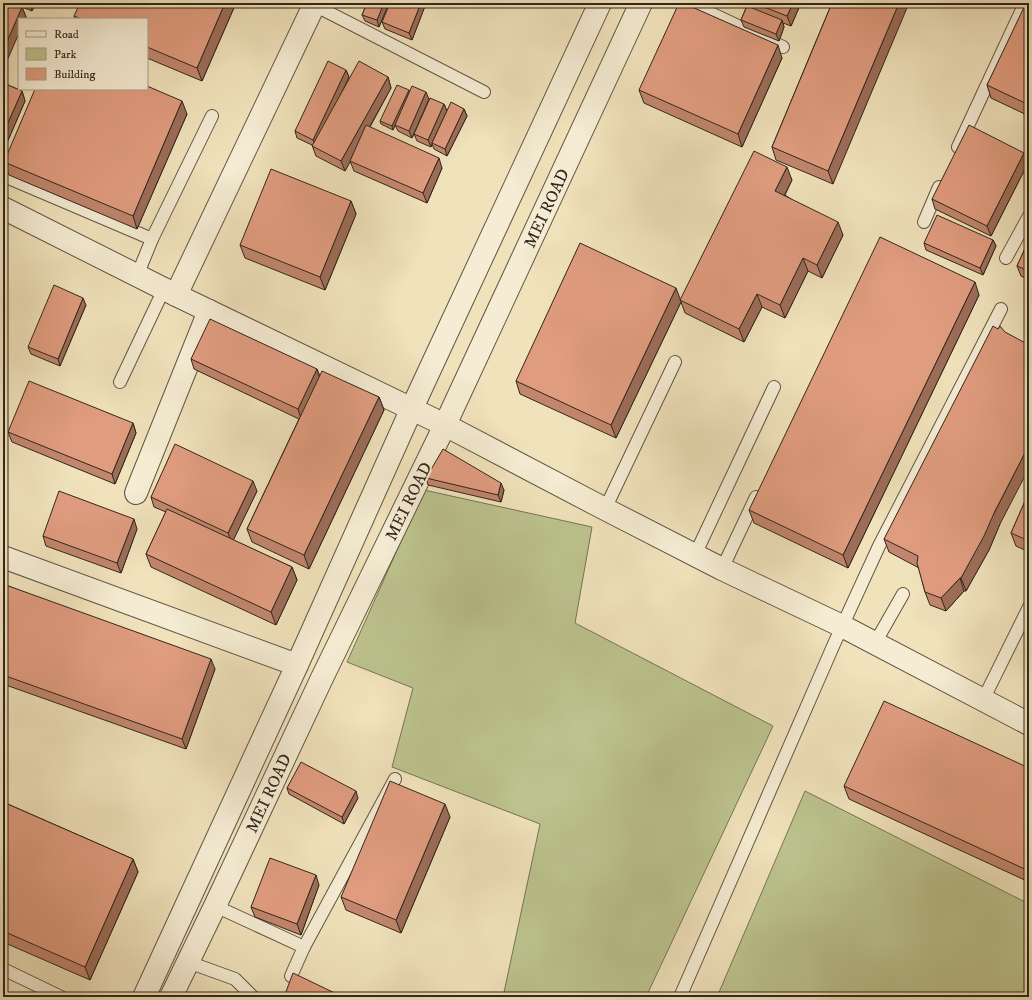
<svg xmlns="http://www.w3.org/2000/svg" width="1032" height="1000" font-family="'IM FELL DW Pica',serif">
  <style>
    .green { fill: #bcc38e; stroke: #767455 }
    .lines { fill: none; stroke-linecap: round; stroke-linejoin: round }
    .service-casing { stroke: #615544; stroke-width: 14 }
    .minor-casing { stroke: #615544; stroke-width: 24 }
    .tertiary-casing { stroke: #615544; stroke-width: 24 }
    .service { stroke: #f5ecd3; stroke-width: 12 }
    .minor { stroke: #f5ecd3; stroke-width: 22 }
    .tertiary { stroke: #f5ecd3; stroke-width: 22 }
    .wall { fill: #c1866d; stroke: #31261c }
    .shaded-wall { fill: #9d6d59; stroke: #31261c }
    .building { fill: #e09c7f; stroke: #31261c }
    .labels { text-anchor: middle; stroke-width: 4; stroke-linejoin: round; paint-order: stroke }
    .street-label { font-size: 17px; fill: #31261c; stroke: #f5ecd3 }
  </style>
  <rect width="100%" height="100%" fill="#f0e2bb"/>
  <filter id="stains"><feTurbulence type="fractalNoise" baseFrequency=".005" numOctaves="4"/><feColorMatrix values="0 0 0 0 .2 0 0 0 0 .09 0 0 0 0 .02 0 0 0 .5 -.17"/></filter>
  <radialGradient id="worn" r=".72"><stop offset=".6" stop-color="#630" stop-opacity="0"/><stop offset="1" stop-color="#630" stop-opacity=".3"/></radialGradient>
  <!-- green -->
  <g class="green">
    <polygon points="424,490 592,527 575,623 773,726 646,997 503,997 540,824 392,767 413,688 347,662"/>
    <polygon points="805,791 1029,904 1029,997 717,997"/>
  </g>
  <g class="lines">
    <!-- service casing -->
    <g class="service-casing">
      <g id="service">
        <polyline points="689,3 783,47"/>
        <polyline points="314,5 484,92"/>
        <polyline points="958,147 1025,3"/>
        <polyline points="4,176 152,239"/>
        <polyline points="924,222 939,187"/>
        <polyline points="1006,258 1029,216"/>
        <polyline points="137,276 152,239 212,116"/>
        <polyline points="120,382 164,289"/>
        <polyline points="605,509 675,362"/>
        <polyline points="695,555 774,387"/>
        <polyline points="722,569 756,497"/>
        <polyline points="875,643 903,594"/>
        <polyline points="983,700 1029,607"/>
        <polyline points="215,906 304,947"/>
        <polyline points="188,962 235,979 253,997"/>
        <polyline points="3,969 61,997"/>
        <polyline points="291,976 304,947 395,779"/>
        <polyline points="680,997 834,644 879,546 1001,309"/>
      </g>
    </g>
    <!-- minor casing -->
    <g class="minor-casing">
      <g id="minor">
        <polyline points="3,208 176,295 445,425 605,509 722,569 842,626 1029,724"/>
        <polyline points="176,295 315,3"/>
        <polyline points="136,493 209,311"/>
        <polyline points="3,557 297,665"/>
      </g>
    </g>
    <!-- tertiary casing -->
    <g class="tertiary-casing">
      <g id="tertiary">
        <polyline points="144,997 297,665 412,408 600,3"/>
        <polyline points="171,997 215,906 322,678 445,425 641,3"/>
      </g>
    </g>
    <!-- service -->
    <use href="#service" class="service"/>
    <!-- minor -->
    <use href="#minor" class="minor"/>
    <!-- tertiary -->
    <use href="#tertiary" class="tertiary"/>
  </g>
  <!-- wall -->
  <g class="wall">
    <polygon points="3,3 36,3 32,11 22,7 26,17 25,19 19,19"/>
    <polygon points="236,3 202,81 147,58 147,19 75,19 74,16"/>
    <polygon points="367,3 389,3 379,27 365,21 362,15"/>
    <polygon points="733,3 801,3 791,26 783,23 784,27 779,41 744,27 741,20 746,8"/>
    <polygon points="832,3 833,184 776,160 772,147"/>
    <polygon points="1029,3 1029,116 991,98 987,85"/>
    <polygon points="425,6 412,40 385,29 382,22"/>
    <polygon points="782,58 742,147 644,103 639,90"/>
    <polygon points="346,70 349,77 339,97 388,77 391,88 370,127 442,168 427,203 354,171 350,161 345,171 316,156 312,145 297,138 295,131"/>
    <polygon points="3,83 22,91 25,101 6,145 3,144"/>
    <polygon points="409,90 410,92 429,99 412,138 398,131 395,125 393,130 381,124 380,121"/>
    <polygon points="444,104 447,111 464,109 467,116 447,156 434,149 432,144 431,147 417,141 414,134"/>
    <polygon points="187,114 137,229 9,175 4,162"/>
    <polygon points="1028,163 991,236 935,209 932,199"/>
    <polygon points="792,180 785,195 843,235 822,278 808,271 785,318 762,307 744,342 685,313 681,302 616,438 520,394 516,381 681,300"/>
    <polygon points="351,201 356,214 325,290 245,258 240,245"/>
    <polygon points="993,240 996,246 983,275 926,250 924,243"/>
    <polygon points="1029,240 1029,280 1021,276 1017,266"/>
    <polygon points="979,295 848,568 754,523 749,510"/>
    <polygon points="86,305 60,366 31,354 28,347"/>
    <polygon points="191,359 317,369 320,376 379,397 384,410 309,569 252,542 247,529 299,419 194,369"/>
    <polygon points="133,423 136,433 115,484 12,442 8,432"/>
    <polygon points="426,478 504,490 501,502 428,485"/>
    <polygon points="257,491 233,540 292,567 297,580 276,625 151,567 146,554 166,512 154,507 151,497"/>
    <polygon points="1029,492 1029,552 1016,546 1011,533"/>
    <polygon points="1000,524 989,550 966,591 964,591 946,611 930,605 925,592 919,568 889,552 884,539"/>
    <polygon points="137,529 121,573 46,546 43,536"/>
    <polygon points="3,584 215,669 186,749 3,684"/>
    <polygon points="1029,768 1029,882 849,799 844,786"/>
    <polygon points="287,788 358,798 344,824 289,794"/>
    <polygon points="3,802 133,859 138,872 90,980 3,942"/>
    <polygon points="450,817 401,933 346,910 341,897"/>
    <polygon points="319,885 301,935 255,917 251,907"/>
  </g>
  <!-- shaded-wall -->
  <g class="shaded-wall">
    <polygon points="29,3 36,3 32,11"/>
    <polygon points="225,3 236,3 202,81 197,68"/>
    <polygon points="384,3 389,3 379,27 377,20"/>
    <polygon points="421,3 424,3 425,6 412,40 409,33"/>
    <polygon points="793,3 801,3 791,26 787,16"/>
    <polygon points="899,3 909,3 833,184 828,171"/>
    <polygon points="22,7 26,17 25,19 19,19 19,33 3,70 3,51"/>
    <polygon points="782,20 784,27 779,41 776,34"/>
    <polygon points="778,45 782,58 742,147 738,134"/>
    <polygon points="346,70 349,77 316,147 313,140"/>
    <polygon points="388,77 391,88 345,171 341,161"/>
    <polygon points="409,90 410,93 393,130 392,126"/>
    <polygon points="22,91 25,101 6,145 3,136 3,134"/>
    <polygon points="426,92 429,99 412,138 409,131"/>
    <polygon points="182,101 187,114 137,229 133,216"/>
    <polygon points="444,104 447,111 432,143 432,144 431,147 428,140"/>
    <polygon points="464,109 467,116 447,156 445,149"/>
    <polygon points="1024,153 1028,163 991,236 987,226"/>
    <polygon points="439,158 442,168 427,203 423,193"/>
    <polygon points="787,167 792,180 780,204 775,191"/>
    <polygon points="351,201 356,214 325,290 320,277"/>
    <polygon points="838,222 843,235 822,278 817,265"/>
    <polygon points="993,240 996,246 983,275 980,268"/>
    <polygon points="803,258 808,271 785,318 780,305"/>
    <polygon points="975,282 979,295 848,568 843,555"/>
    <polygon points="676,288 681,301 680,300 681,302 616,438 611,425"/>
    <polygon points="757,294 762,307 744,342 739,329"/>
    <polygon points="83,298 86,305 60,366 58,359"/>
    <polygon points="317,369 320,379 301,419 298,409"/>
    <polygon points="379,397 384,410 309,569 304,555"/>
    <polygon points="133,423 136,433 115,484 112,474"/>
    <polygon points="1029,445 1029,468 1000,524 989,550 966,591 961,578"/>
    <polygon points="253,481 257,491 232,543 228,533"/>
    <polygon points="501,483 504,490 501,502 498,495"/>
    <polygon points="134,519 137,529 121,573 117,563"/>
    <polygon points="292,567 297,580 276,625 271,612"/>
    <polygon points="960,578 964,591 946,611 941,598"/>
    <polygon points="211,659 215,669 186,749 182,739"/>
    <polygon points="356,791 358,798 344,824 342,817"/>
    <polygon points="445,804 450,817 401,933 396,920"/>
    <polygon points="133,859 138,872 90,980 85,967"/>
    <polygon points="316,875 319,885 301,935 297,924"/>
  </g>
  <!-- building -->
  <g class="building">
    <polygon points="3,3 13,3 22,7 3,51"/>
    <polygon points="80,3 225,3 197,68 147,47 147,19 82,19 74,16"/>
    <polygon points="367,3 384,3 377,20 362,15"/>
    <polygon points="390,3 421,3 409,33 382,22"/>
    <polygon points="679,3 683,3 778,45 738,134 639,90"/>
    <polygon points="754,3 793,3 787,16"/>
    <polygon points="832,3 899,3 828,171 772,147"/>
    <polygon points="1026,3 1029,3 1029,105 987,85"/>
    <polygon points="747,6 782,20 776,34 741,20"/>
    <polygon points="328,61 346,70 313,140 295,131"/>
    <polygon points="359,61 388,77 341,161 312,146"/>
    <polygon points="3,83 22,91 3,134"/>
    <polygon points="397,85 409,90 392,126 380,121"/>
    <polygon points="147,86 182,101 133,216 4,162 35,89 147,89"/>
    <polygon points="412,86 426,92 409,131 395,125"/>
    <polygon points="430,98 444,104 428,140 414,134"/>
    <polygon points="451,102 464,109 445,149 432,143"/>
    <polygon points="366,125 439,158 423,193 350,161"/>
    <polygon points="969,125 1024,153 987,226 932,199"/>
    <polygon points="754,151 787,167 775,191 838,222 817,265 803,258 780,305 757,294 739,329 680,300"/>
    <polygon points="271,169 351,201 320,277 240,245"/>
    <polygon points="937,215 993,240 980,268 924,243"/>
    <polygon points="880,237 975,282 843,555 749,510"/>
    <polygon points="1029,240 1029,271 1017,266"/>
    <polygon points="580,243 676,288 611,425 516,381"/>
    <polygon points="54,285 83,298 58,359 28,347"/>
    <polygon points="210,319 317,369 298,409 191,359"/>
    <polygon points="993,326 998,329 1000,326 1005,332 1029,345 1029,445 995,511 984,536 961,578 960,578 941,598 925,592 917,563 918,556 884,539"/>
    <polygon points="322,371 379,397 304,555 247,529"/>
    <polygon points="29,381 133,423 112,474 8,432"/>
    <polygon points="175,444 253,481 228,533 151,497"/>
    <polygon points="443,449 501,483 498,495 426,478"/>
    <polygon points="59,491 134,519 117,563 43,536"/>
    <polygon points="1029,492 1029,541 1011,533"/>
    <polygon points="167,509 292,567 271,612 146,554"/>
    <polygon points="3,584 211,659 182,739 3,675"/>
    <polygon points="884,701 1029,768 1029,871 844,786"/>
    <polygon points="301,762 356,791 342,817 287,788"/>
    <polygon points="390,781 445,804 396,920 341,897"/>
    <polygon points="3,802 133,859 85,967 3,931"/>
    <polygon points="270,858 316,875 297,924 251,907"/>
    <polygon points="293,973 343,997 284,997"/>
  </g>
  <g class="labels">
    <!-- street labels -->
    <g class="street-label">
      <text transform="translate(546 208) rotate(-65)" y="6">MEI ROAD</text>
      <text transform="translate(408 501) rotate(-64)" y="6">MEI ROAD</text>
      <text transform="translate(268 793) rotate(-65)" y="6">MEI ROAD</text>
    </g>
  </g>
  <!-- margin -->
  <rect width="1032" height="1000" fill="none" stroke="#f0e2bb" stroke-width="16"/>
  <rect x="4" y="4" width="1024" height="992" fill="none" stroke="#31261c" stroke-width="2"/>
  <rect x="8" y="8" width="1016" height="984" fill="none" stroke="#31261c"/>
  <!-- legend -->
  <rect x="18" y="18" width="130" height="72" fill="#f5ecd3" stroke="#a79d8a"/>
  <rect x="26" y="31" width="20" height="6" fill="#f5ecd3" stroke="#a79d8a"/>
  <text x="54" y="38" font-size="12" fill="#31261c">Road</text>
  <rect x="26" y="48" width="20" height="12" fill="#bcc38e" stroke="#a79d8a"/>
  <text x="54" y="58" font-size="12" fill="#31261c">Park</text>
  <rect x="26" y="68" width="20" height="12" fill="#e09c7f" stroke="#a79d8a"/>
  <text x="54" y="78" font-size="12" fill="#31261c">Building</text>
  <rect width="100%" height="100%" filter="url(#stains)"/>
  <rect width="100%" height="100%" fill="url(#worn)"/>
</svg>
